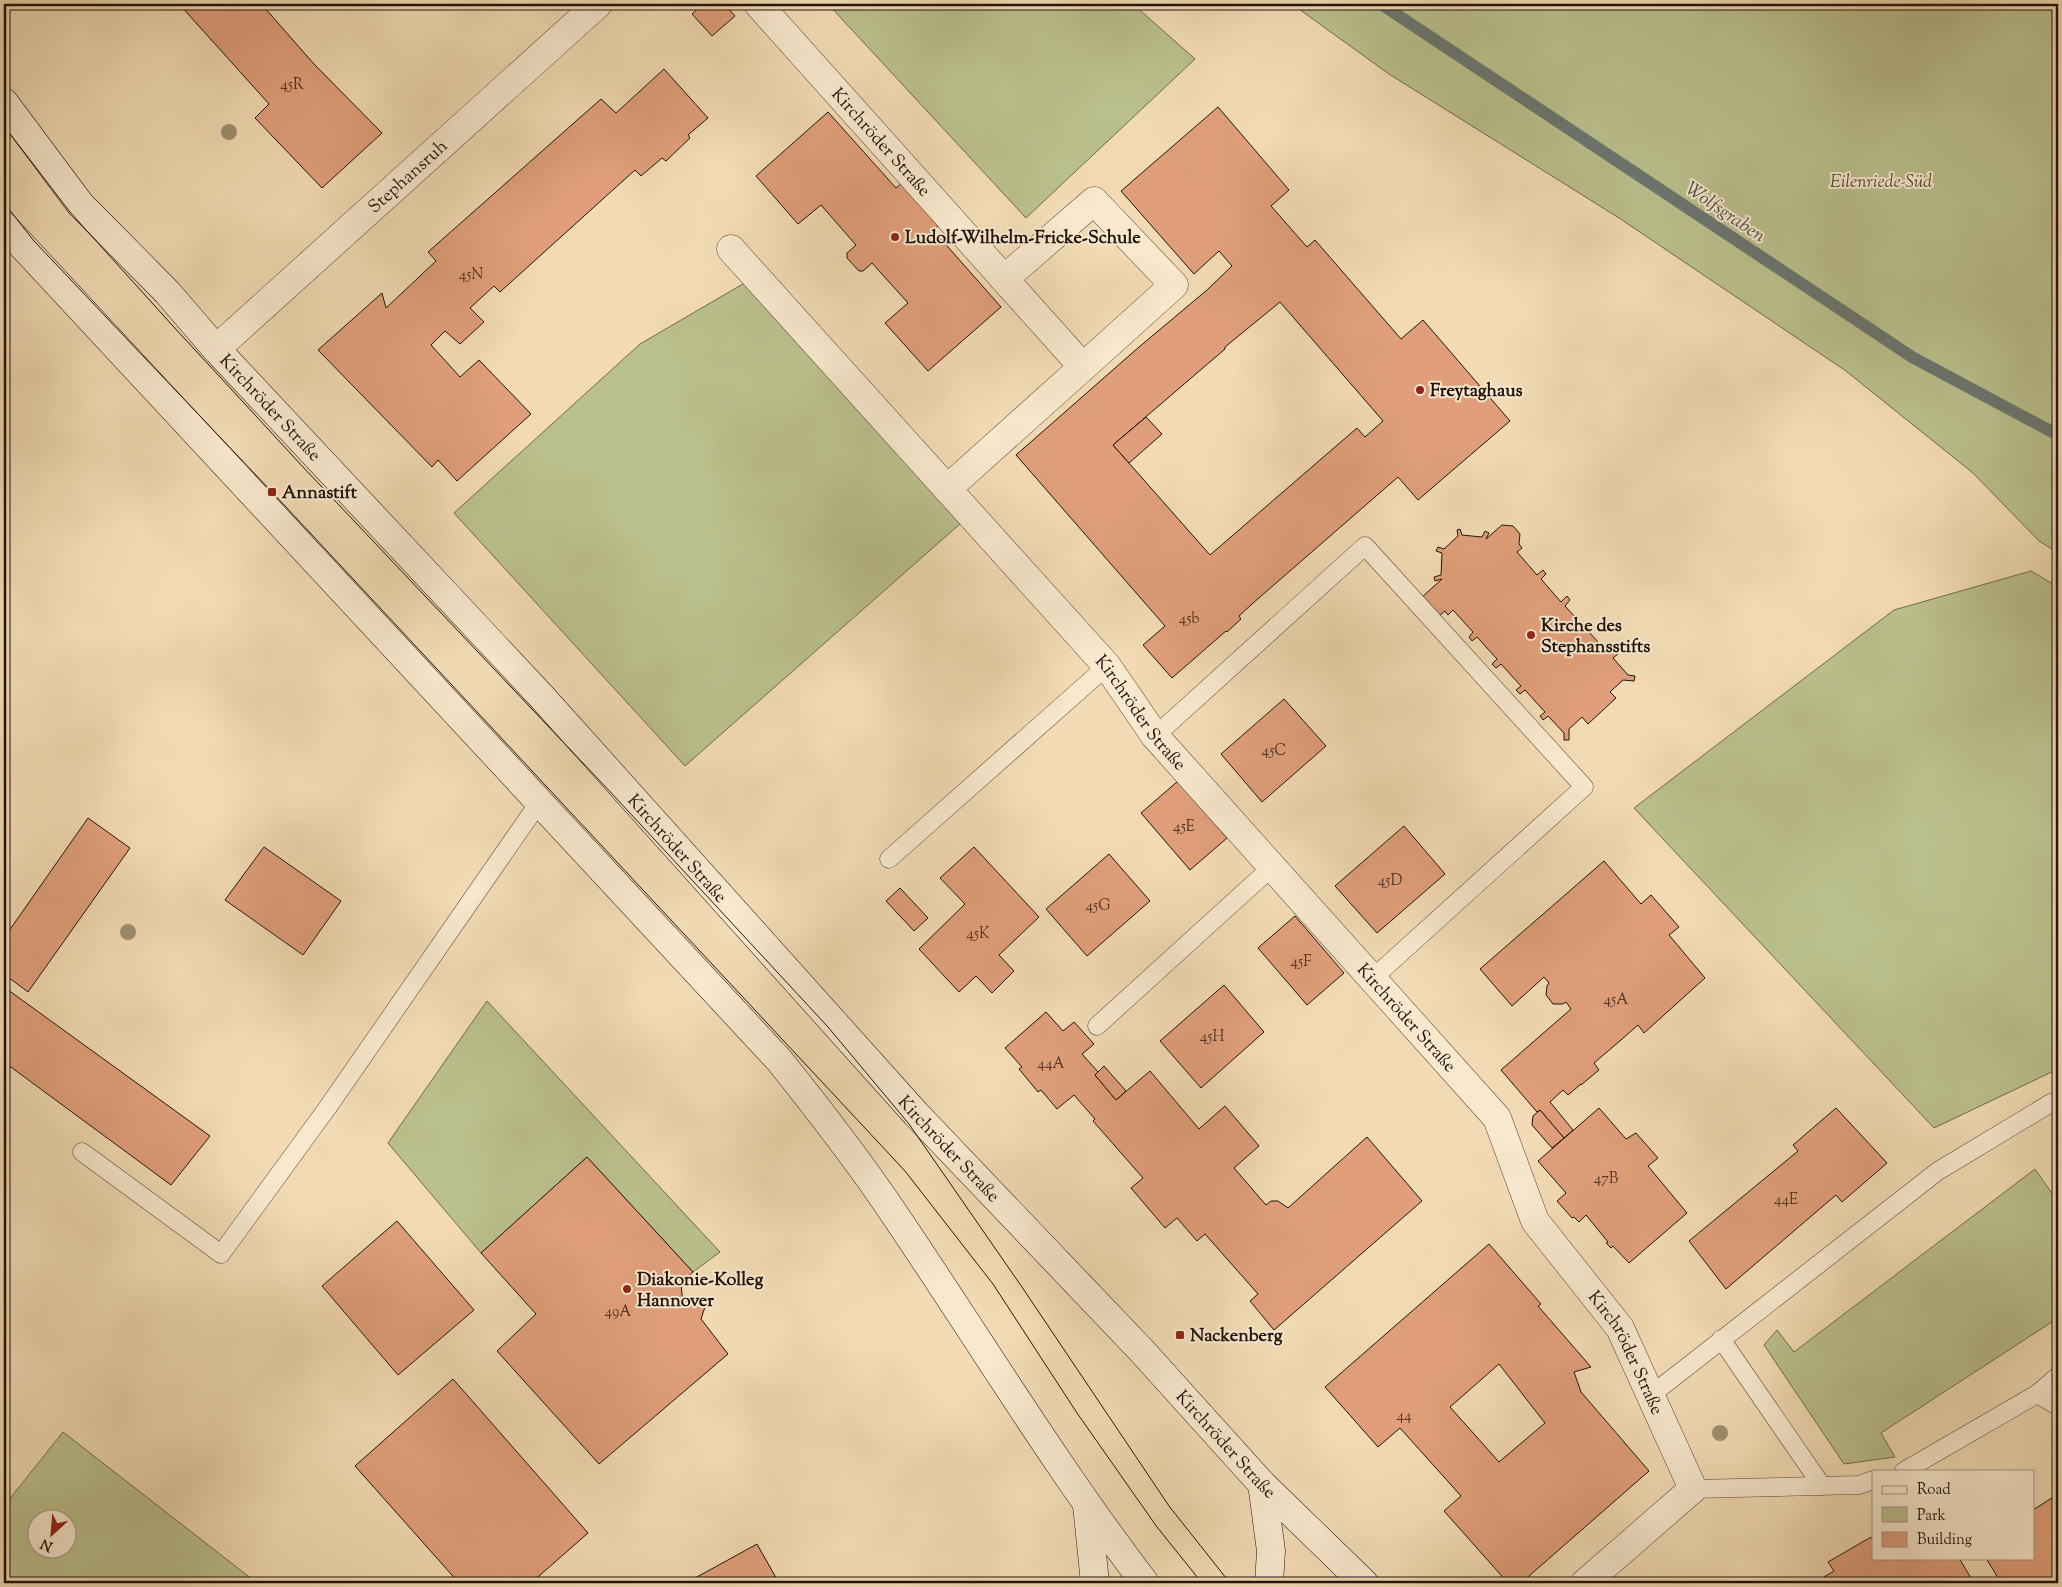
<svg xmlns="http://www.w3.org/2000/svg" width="2062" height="1587" font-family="'Sorts Mill Goudy',serif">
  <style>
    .green { fill: #bac08d; stroke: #6e6a4d; fill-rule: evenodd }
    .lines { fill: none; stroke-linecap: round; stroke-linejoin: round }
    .stream { stroke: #6b7770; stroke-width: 12 }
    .building { fill: #e09f7a; stroke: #21130d; fill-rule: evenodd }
    .lane-casing { stroke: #554537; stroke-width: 19 }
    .street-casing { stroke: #554537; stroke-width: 29 }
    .secondary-casing { stroke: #21130d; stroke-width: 29 }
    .lane { stroke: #f7e8ce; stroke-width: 18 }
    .street { stroke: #f7e8ce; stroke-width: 28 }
    .secondary { stroke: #f7e8ce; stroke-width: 28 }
    .tram { stroke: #21130d; stroke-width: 1 }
    .tree { fill: #9d8f71 }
    .poi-dot { fill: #8f2418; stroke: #f7e8ce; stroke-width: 2 }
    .labels { text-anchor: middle; stroke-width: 4; stroke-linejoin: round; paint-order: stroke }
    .number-label { font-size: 15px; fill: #513628 }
    .street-label { font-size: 18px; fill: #21130d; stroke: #f7e8ce }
    .park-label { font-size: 18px; font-style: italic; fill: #57503a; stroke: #f7e8ce }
    .poi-label { font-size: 18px; font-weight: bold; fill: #21130d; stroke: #f7e8ce; text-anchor: start }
    .water-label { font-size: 19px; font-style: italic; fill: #4c4d47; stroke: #f7e8ce }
  </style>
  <rect width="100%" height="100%" fill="#f2dbb4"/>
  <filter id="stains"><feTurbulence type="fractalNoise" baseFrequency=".004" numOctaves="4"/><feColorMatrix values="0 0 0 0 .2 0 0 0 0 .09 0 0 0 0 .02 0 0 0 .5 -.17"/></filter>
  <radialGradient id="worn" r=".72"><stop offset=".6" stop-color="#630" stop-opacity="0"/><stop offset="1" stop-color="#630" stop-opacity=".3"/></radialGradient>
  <!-- green -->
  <g class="green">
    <polygon points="828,4 1133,4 1195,59 1026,218"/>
    <polygon points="1292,4 2058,4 2058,553 2039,541 1973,473 1846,371 1619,218 1389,74"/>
    <polygon points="748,281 960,524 685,766 454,513 640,344"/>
    <polygon points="2031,571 2058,587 2058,1069 1934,1128 1634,808 1894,610"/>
    <polygon points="487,1001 720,1252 693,1272 587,1157 481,1253 388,1143"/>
    <polygon points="2035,1169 2058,1202 2058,1318 1881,1433 1895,1457 1844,1464 1764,1345 1777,1330 1794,1352"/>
    <path d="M 63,1432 L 257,1583 L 4,1583 L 4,1506 ZM 38,1520 L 68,1520 L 68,1550 L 38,1550 Z"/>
  </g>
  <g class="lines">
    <!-- stream -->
    <polyline class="stream" points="1381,4 1912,357 2058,435"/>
  </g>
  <!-- building -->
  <g class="building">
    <polygon points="179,4 268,4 264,7 314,64 382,133 322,188 255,118 269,104"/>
    <polygon points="703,4 724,4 735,16 712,36 692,14"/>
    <polygon points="664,69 708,118 688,135 690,138 666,161 662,158 641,176 635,170 500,292 494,286 470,308 484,322 460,344 445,331 431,345 460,377 479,360 531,414 457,481 438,460 432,467 318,350 382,293 386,308 436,261 428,252 601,99 616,113"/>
    <path d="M 1218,107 L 1289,190 L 1271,206 L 1307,247 L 1315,240 L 1401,339 L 1423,320 L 1510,421 L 1418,500 L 1398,477 L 1252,604 L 1239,616 L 1241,619 L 1227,632 L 1226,631 L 1172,678 L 1143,645 L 1165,626 L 1016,455 L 1139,347 L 1207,290 L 1232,266 L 1219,251 L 1194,274 L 1121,191 ZM 1280,302 L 1383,421 L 1365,437 L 1357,428 L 1210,555 L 1113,445 L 1225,349 L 1225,347 Z"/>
    <polygon points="828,112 896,188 901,184 938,226 933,230 1001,307 928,371 885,323 908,303 872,263 863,271 859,271 847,258 847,253 856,245 821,205 798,224 756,176"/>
    <polygon points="1146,417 1162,434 1129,463 1113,445"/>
    <polygon points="1502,525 1513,526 1520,534 1519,544 1522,548 1517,552 1537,575 1543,570 1546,574 1541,579 1561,602 1567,596 1570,600 1565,606 1585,628 1591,623 1594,627 1589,632 1609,654 1614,650 1618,654 1613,658 1628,675 1635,676 1634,681 1623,680 1610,692 1616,698 1588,724 1582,717 1569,729 1569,740 1564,740 1564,733 1548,716 1543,720 1540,716 1545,712 1525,690 1520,694 1516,690 1521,686 1501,664 1496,668 1492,664 1497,659 1477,637 1472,641 1469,637 1473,632 1453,610 1448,615 1445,611 1439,616 1421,598 1442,579 1435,581 1434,577 1441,575 1442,553 1436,551 1438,547 1444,549 1458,536 1457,530 1460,529 1462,535 1482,537 1485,531 1489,533 1486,539"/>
    <polygon points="1284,699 1326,746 1262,802 1221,754"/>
    <polygon points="1178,781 1227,838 1190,870 1141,813"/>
    <polygon points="88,818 130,848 28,992 4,974 4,938"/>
    <polygon points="1404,826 1445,874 1377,933 1335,886"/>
    <polygon points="264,847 341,901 303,955 225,900"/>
    <polygon points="974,847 1039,917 999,955 1014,971 992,993 976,976 959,992 919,949 965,904 940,878"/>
    <polygon points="1109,854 1150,901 1087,956 1046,909"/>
    <polygon points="1604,861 1641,904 1651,895 1679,927 1669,935 1705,978 1644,1033 1638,1025 1621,1040 1594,1063 1599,1070 1581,1085 1581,1084 1568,1095 1563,1090 1550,1102 1573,1130 1564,1138 1540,1110 1537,1112 1501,1070 1571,1009 1566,1002 1563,1004 1553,1004 1546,995 1547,986 1549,983 1544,977 1512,1006 1480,969"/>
    <polygon points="900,888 928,918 914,931 886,901"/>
    <polygon points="1295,916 1344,973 1307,1005 1258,948"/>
    <polygon points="1224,985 1264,1032 1201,1088 1160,1041"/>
    <polygon points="4,987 210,1136 171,1185 4,1062"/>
    <polygon points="1046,1012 1063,1031 1074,1022 1094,1044 1082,1054 1099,1073 1095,1075 1116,1100 1150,1071 1199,1129 1225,1106 1259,1146 1234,1168 1266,1205 1271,1201 1278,1201 1288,1208 1367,1137 1422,1201 1274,1330 1250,1301 1258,1294 1205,1234 1197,1241 1177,1218 1165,1228 1131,1188 1143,1178 1093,1121 1095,1119 1074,1095 1057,1109 1041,1090 1038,1092 1019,1069 1022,1067 1005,1048"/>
    <polygon points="1104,1066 1126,1091 1116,1100 1095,1075"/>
    <polygon points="1599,1108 1626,1139 1636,1133 1658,1158 1648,1166 1687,1213 1629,1263 1613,1246 1611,1248 1606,1243 1608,1242 1586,1215 1579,1222 1574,1217 1572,1218 1557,1201 1566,1193 1538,1161"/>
    <polygon points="1836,1108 1887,1163 1842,1202 1836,1195 1726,1289 1689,1241 1798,1151 1793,1145"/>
    <polygon points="1540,1110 1564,1138 1552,1148 1532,1125 1533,1116"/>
    <polygon points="587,1157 693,1272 681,1283 682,1295 688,1303 698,1299 705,1307 701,1319 728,1354 599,1464 497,1351 536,1314 481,1253"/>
    <polygon points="397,1221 474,1310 398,1375 322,1286"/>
    <path d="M 1489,1244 L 1541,1304 L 1538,1306 L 1591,1367 L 1574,1372 L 1581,1392 L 1649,1471 L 1521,1583 L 1508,1583 L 1444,1511 L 1461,1496 L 1400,1428 L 1378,1447 L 1325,1387 ZM 1499,1364 L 1545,1423 L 1499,1462 L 1450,1407 Z"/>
    <polygon points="453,1379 588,1533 531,1583 459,1583 355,1466"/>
    <polygon points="2058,1494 2058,1583 2001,1583 1986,1558 2033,1558 2033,1510"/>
    <polygon points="1871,1537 1873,1541 1873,1558 1959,1558 1974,1583 1814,1583 1834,1571 1828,1562"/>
    <polygon points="757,1544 779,1583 686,1583"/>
  </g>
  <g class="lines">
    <!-- lane casing -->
    <g class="lane-casing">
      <g id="lane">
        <polyline points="1155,736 1365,546 1584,787 1372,979"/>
        <polyline points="889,859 1107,666"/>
        <polyline points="1097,1026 1272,867"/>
        <polyline points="82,1152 221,1254 328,1107 540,801"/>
        <polyline points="1721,1339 1822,1486"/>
        <polyline points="2037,1394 2058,1406"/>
        <polyline points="1651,1395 1938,1171 2051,1103"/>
        <polyline points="1904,1471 2037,1394 2058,1376"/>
        <polyline points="1693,1489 1859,1485 1873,1480"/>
      </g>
    </g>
    <!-- street casing -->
    <g class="street-casing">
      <g id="street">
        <path id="s1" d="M 758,4 L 1083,367 L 947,489"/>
        <path id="s2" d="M 731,249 L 1107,666 L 1155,736 L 1497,1118 L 1535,1221 L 1620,1328 L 1693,1489 L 1585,1583"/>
        <polyline points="1004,279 1094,201 1174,285 1083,367"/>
        <path id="s3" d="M 216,349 L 598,4"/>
      </g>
    </g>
    <!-- secondary casing -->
    <g class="secondary-casing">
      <g id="secondary">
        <path id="s4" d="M 4,102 L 80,204 L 167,292 L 216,349 L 542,697 L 916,1114 L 1141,1350 L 1262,1484 L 1364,1583"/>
        <path d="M 4,226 L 779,1060 C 815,1105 851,1151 884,1199 C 971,1326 1051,1460 1145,1583"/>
        <polyline points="1262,1484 1271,1551 1269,1583"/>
        <polyline points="1087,1505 1095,1583"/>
      </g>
    </g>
    <!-- lane -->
    <use href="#lane" class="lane"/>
    <!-- street -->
    <use href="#street" class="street"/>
    <!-- secondary -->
    <use href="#secondary" class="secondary"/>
    <!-- tram -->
    <g class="tram">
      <polyline points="4,126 70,212 172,325 303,467 617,799 828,1027 909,1124 1024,1290 1169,1506 1230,1583"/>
      <polyline points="4,203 34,241 272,492 905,1171 993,1284 1077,1413 1157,1527 1202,1583"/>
    </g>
  </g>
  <!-- trees -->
  <g class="tree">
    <circle cx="229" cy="132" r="8"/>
    <circle cx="128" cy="932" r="8"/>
    <circle cx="1720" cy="1433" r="8"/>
  </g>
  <!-- markers -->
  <g class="poi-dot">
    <circle cx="895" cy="237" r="5"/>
    <circle cx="1420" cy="390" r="5"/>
    <rect x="267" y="487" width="10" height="10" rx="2.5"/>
    <circle cx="1531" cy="635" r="5"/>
    <circle cx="627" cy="1289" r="5"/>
    <rect x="1175" y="1330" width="10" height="10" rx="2.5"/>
  </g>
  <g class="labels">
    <!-- number labels -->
    <g class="number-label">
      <text x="292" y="89">45R</text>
      <text x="471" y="279">45N</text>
      <text x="1189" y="623">45b</text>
      <text x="1274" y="755">45C</text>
      <text x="1184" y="831">45E</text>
      <text x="1390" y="885">45D</text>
      <text x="1098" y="910">45G</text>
      <text x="978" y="938">45K</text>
      <text x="1301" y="966">45F</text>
      <text x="1616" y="1004">45A</text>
      <text x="1212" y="1041">45H</text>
      <text x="1051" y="1068">44A</text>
      <text x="1606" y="1183">47B</text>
      <text x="1786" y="1204">44E</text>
      <text x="618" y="1316">49A</text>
      <text x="1404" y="1420">44</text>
    </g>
    <!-- street labels -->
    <g class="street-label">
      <text dy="6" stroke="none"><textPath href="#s1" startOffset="185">Kirchröder Straße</textPath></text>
      <text dy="6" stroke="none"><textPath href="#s3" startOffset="258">Stephansruh</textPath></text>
      <text dy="6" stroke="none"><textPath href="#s4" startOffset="406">Kirchröder Straße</textPath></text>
      <text dy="6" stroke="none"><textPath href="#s2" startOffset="619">Kirchröder Straße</textPath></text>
      <text dy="6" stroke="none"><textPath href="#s4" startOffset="1006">Kirchröder Straße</textPath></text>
      <text dy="6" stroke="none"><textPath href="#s2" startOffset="1024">Kirchröder Straße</textPath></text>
      <text dy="6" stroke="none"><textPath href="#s4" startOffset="1411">Kirchröder Straße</textPath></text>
      <text dy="6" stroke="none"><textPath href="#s2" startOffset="1430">Kirchröder Straße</textPath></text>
      <text dy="6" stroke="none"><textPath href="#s4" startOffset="1816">Kirchröder Straße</textPath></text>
    </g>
    <!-- park labels -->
    <g class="park-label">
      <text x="1881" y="187">Eilenriede-Süd</text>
    </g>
    <!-- poi labels -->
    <g class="poi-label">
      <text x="905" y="243">Ludolf-Wilhelm-Fricke-Schule</text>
      <text x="1430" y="396">Freytaghaus</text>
      <text x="282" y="498">Annastift</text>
      <text x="1541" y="631">Kirche des<tspan x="1541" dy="21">Stephansstifts</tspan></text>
      <text x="637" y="1285">Diakonie-Kolleg<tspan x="637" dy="21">Hannover</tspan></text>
      <text x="1190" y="1341">Nackenberg</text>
    </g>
    <!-- water labels -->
    <g class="water-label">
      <text transform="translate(1726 211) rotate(34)" y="7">Wolfsgraben</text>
    </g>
  </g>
  <!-- margin -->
  <rect width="2062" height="1587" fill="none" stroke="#f2dbb4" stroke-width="20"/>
  <rect x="5" y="5" width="2052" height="1577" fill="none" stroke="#21130d" stroke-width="2.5"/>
  <rect x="10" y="10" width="2042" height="1567" fill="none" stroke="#21130d"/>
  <!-- legend -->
  <rect x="1872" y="1470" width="162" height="90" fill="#f7e8ce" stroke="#a19381"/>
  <rect x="1882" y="1486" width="25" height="8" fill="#f7e8ce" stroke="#a19381"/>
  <text x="1917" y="1494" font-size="15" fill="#21130d">Road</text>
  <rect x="1882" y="1507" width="25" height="15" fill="#bac08d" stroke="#a19381"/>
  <text x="1917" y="1520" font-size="15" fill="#21130d">Park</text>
  <rect x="1882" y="1532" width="25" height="15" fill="#e09f7a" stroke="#a19381"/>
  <text x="1917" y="1544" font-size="15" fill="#21130d">Building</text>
  <!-- north arrow -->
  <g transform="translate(52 1534) rotate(206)"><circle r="24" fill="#f7e8ce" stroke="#a19381"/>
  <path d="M0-4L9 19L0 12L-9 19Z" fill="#8f2418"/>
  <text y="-8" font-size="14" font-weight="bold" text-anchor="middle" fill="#21130d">N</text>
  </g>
  <rect width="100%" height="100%" filter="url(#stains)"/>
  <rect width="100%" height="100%" fill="url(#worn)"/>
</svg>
